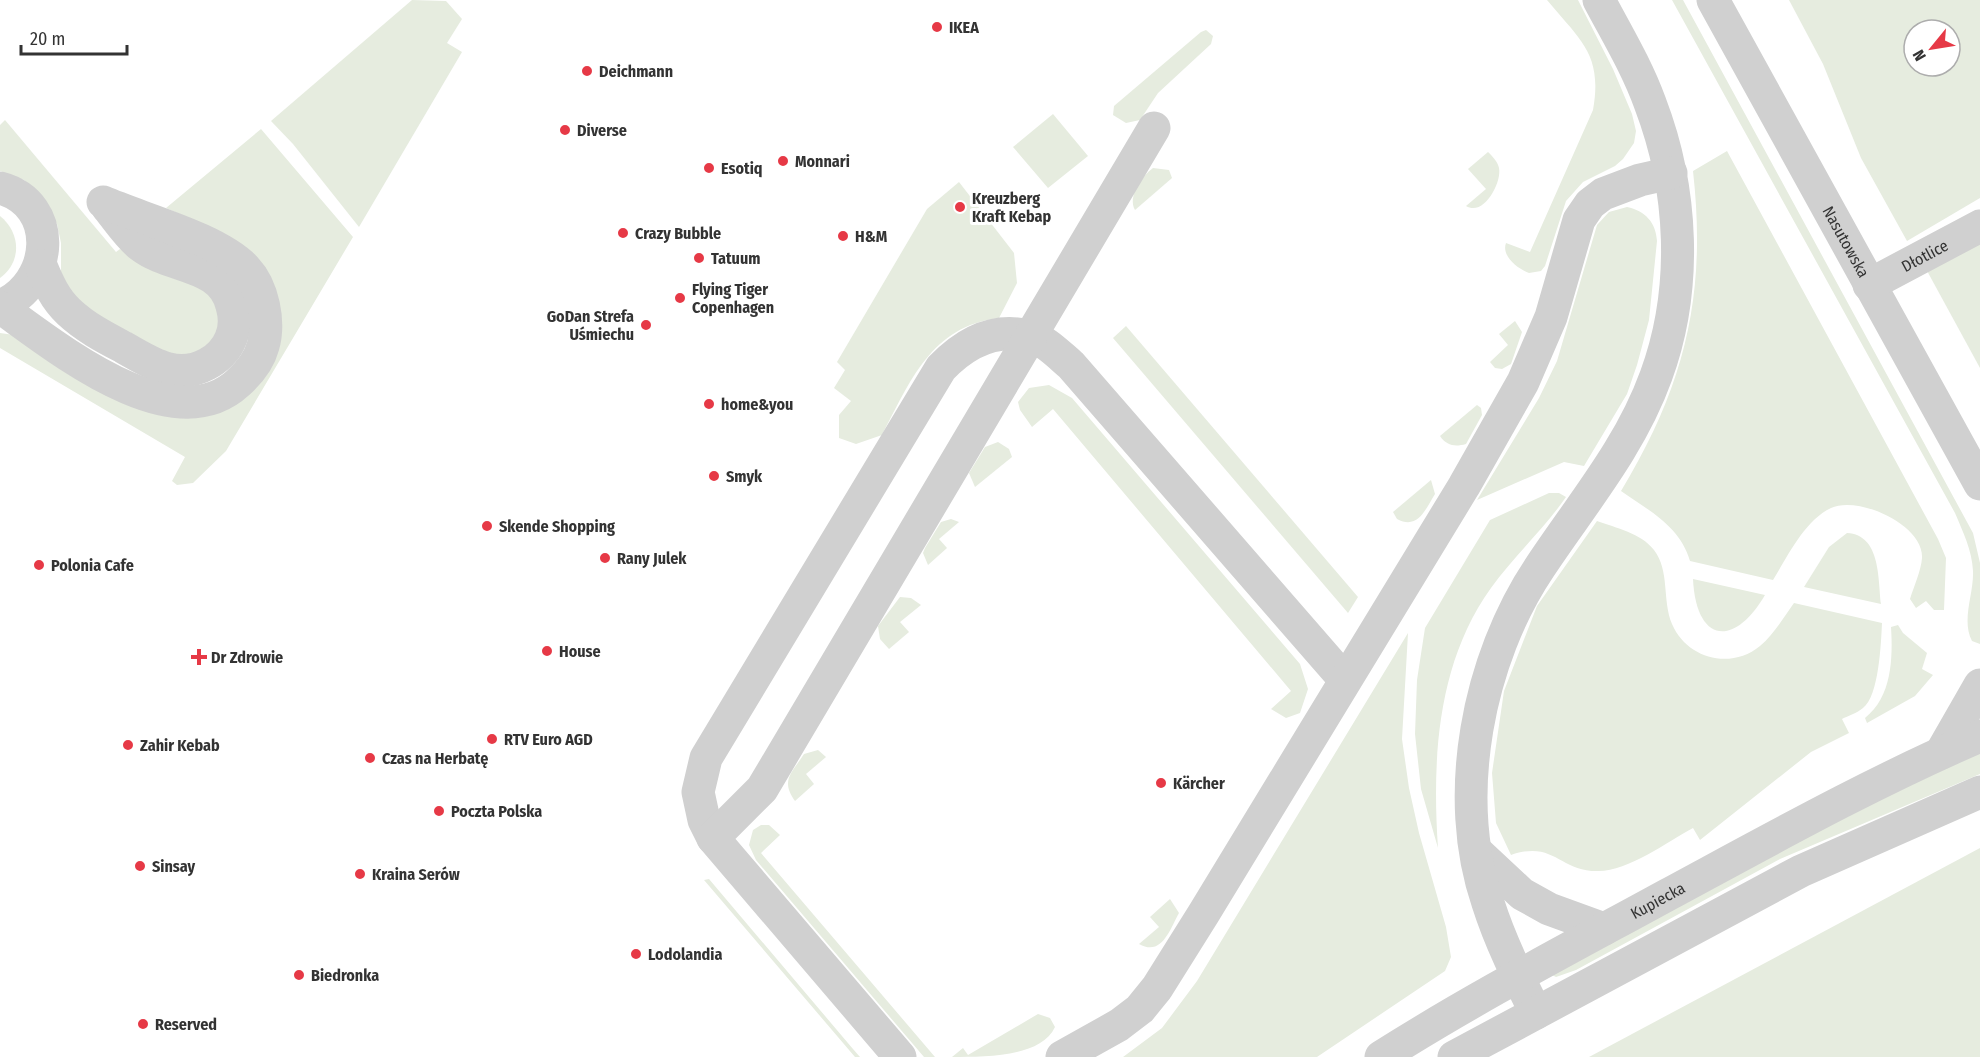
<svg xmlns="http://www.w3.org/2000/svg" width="1980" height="1057" font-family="'Fira Sans Condensed',sans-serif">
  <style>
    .green { fill: #e6ecdf; fill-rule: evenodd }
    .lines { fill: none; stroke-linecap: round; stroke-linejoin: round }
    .minor { stroke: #d0d0d0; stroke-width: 33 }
    .poi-dot { fill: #e63946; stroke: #fff; stroke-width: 2 }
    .labels { text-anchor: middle; stroke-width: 6; stroke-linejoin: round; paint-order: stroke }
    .poi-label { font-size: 16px; font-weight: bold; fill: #333; stroke: #fff; text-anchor: start }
    .street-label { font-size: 16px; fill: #333; stroke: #fff }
  </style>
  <rect width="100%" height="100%" fill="#fff"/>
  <!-- green -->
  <g class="green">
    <polygon points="412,0 446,1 462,19 447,43 462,52 359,227 293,144 271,121"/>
    <path d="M 1547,0 L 1578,0 L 1613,69 L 1632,114 L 1636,131 L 1634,143 L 1623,159 L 1615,166 L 1583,182 L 1566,201 L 1545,266 L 1541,271 L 1529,273 C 1518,269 1501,256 1506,243 L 1530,252 L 1593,110 C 1603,54 1580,40 1547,0 Z"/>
    <path d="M 1672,0 L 1683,0 L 1973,533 L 1980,563 L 1980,644 L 1972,641 C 1961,620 1974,594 1973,571 C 1972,550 1963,532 1955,513 Z"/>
    <path d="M 1789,0 L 1980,0 L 1980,198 L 1907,241 L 1861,158 L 1823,64 ZM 1914,30 L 1950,30 L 1950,66 L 1914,66 Z"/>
    <polygon points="1206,30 1213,36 1211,44 1158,93 1140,120 1126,123 1113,115 1114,106 1201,32"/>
    <polygon points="1053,114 1088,156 1048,188 1013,147"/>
    <polygon points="5,120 116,252 120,249 192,281 214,295 222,333 184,363 77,305 61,273 61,243 57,224 41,195 24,180 0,171 0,125"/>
    <polygon points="261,129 353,237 226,451 193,483 177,485 172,481 185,457 0,348 0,333 14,335 124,398 254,385 248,249 221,232 166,208"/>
    <path d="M 1727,151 L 1938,539 L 1946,558 L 1944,610 L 1934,610 L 1926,601 L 1916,608 L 1910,599 C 1914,586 1921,571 1922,558 C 1924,525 1858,495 1831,508 C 1804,521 1788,556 1773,580 L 1690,561 C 1680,526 1648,510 1621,491 C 1685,385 1707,295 1693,171 Z"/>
    <path d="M 1488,152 C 1492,156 1498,162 1499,168 C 1502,182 1484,217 1466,206 L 1486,189 L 1468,169 Z"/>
    <path d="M 1153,168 L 1169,170 L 1172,178 L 1135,210 C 1127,197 1142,176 1153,168 Z"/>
    <path d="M 959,182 L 1014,253 L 1017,283 L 999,318 C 931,326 910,382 882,435 L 856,444 L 839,438 L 839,415 L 851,401 L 834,388 L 845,370 L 837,362 L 927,209 Z"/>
    <path d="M 1627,207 C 1645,211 1656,222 1657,241 L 1649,320 L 1637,365 L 1627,394 L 1584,466 L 1564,462 L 1477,500 L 1539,398 L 1557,361 L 1597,225 L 1609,212 Z"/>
    <path d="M 0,216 C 21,233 22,262 0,278 Z"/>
    <polygon points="1980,229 1980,368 1920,258"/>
    <polygon points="1515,321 1522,332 1511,364 1502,369 1495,368 1490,362 1508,345 1499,334"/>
    <polygon points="1126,326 1358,597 1348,613 1113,338"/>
    <polygon points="1049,385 1072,398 1300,664 1308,689 1300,713 1286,718 1271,709 1291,691 1053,409 1032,427 1020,410 1018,402 1029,388"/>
    <path d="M 1477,405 L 1481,408 L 1482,415 L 1466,444 C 1455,447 1447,446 1440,436 Z"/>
    <polygon points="998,442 1009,449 1012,457 975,487 969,473 985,447"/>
    <path d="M 1431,480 L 1435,494 C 1425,510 1418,530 1397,519 L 1393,512 Z"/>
    <path d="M 1549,493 L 1559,493 L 1566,497 C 1544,529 1514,556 1491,588 C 1437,663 1432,759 1438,848 L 1421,789 L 1415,734 L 1417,680 L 1425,628 L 1490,520 Z"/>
    <polygon points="951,519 959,522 939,539 947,548 928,565 923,553 925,548 941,522"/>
    <path d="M 1597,521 C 1616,528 1641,533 1654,550 C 1670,571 1662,600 1672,624 C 1687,659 1731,670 1760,646 C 1774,634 1784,617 1794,603 L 1882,623 C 1881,643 1879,696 1863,708 C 1857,713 1848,716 1842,719 L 1849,733 L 1811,752 L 1700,840 L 1693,828 C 1667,842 1627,872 1597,871 C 1559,871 1554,840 1511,855 L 1496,823 L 1492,773 L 1504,691 L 1537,606 Z"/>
    <path d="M 1847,533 C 1881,535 1878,579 1881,604 L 1804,587 L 1829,547 Z"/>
    <path d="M 1693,579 L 1765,595 C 1733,649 1696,642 1693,579 Z"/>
    <polygon points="900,597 911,598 921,605 900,622 909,632 889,649 880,639 878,626"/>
    <path d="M 1898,625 L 1903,633 L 1927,653 L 1922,669 L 1933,675 L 1915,696 L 1867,723 L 1865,718 C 1892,697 1893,658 1891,627 Z"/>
    <polygon points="1408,633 1402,739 1409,788 1419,833 1446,927 1451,957 1445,971 1317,1057 1123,1057 1162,1028 1197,981"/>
    <polygon points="1980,749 1980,774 1780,859 1576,970 1556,977 1552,975 1778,851"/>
    <path d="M 818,750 L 826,757 L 806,774 L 814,784 L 795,801 C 780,780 792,773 804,754 Z"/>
    <polygon points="761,825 769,825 780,835 761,853 935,1057 924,1057 756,860 749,845 753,830"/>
    <polygon points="1980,848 1980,1057 1589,1057"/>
    <polygon points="709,879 853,1049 860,1057 855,1057 704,880"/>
    <path d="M 1170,899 L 1179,913 C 1170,929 1162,957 1139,944 L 1159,927 L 1150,917 Z"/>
    <path d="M 1038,1014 L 1050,1018 L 1055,1027 C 1041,1057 987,1057 952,1057 L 963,1048 L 968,1055 Z"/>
  </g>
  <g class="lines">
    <!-- minor -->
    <g class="minor">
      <path id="s1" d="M 1713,0 L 1980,484"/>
      <path d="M 0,188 C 60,204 54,284 0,306"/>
      <path d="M 41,266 C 48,283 55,299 69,312 C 85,327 104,337 123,347 C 150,362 176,381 207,364 C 217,359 227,349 231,338 C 235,328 235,316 232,306 C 222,263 171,269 141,246 C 128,236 118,220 108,208"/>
      <path id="s2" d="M 1869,285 L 1980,226"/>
      <path d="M 0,307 C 55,346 173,443 238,383 C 249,373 259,361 263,346 C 270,322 263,287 246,269 C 219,239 142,219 103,202"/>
      <polyline points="1941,753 1980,685"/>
      <path d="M 713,838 L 704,820 L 698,792 L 706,758 L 941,368 C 964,344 993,327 1029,336 C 1045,340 1058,354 1071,365 L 1345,680"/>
      <polyline points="1477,852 1522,894 1549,909 1604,929"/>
      <path d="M 1536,1013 C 1518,977 1500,941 1488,903 C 1451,796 1478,659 1540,567 C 1581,505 1630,448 1656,376 C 1688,289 1683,189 1650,103 C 1637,67 1617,34 1599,0"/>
      <polyline points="900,1057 713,838 762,789 1154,128"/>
      <polyline points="1062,1057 1119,1025 1140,1009 1157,988 1204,913 1464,486 1523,382 1551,317 1579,220 1590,204 1603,194 1640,180 1671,173"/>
      <path id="s3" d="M 1381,1057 C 1474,998 1572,947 1669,894 C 1771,839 1873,782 1980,736"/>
      <polyline points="1454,1057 1801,871 1980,792"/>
    </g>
  </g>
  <!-- markers -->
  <g class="poi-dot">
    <circle cx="937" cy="27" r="6"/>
    <circle cx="587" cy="71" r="6"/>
    <circle cx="565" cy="130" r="6"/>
    <circle cx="783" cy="161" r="6"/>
    <circle cx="709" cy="168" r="6"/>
    <circle cx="960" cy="207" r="6"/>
    <circle cx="623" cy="233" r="6"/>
    <circle cx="843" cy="236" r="6"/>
    <circle cx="699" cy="258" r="6"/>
    <circle cx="680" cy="298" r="6"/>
    <circle cx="646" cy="325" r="6"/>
    <circle cx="709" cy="404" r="6"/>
    <circle cx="714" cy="476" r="6"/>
    <circle cx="487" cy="526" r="6"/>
    <circle cx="605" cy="558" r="6"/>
    <circle cx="39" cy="565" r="6"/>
    <circle cx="547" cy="651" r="6"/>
    <path d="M196 648h6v6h6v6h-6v6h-6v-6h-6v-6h6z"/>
    <circle cx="492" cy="739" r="6"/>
    <circle cx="128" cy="745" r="6"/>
    <circle cx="370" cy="758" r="6"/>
    <circle cx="1161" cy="783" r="6"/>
    <circle cx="439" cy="811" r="6"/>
    <circle cx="140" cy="866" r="6"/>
    <circle cx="360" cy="874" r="6"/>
    <circle cx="636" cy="954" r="6"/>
    <circle cx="299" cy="975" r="6"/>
    <circle cx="143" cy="1024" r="6"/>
  </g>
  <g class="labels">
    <!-- poi labels -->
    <g class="poi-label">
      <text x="949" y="33">IKEA</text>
      <text x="599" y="77">Deichmann</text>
      <text x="577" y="136">Diverse</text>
      <text x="795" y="167">Monnari</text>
      <text x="721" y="174">Esotiq</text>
      <text x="972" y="204">Kreuzberg<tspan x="972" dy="18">Kraft Kebap</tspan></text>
      <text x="635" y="239">Crazy Bubble</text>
      <text x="855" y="242">H&amp;M</text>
      <text x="711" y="264">Tatuum</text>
      <text x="692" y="295">Flying Tiger<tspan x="692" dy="18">Copenhagen</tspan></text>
      <text x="634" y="322" text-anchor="end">GoDan Strefa<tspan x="634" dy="18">Uśmiechu</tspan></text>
      <text x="721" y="410">home&amp;you</text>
      <text x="726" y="482">Smyk</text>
      <text x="499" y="532">Skende Shopping</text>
      <text x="617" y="564">Rany Julek</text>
      <text x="51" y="571">Polonia Cafe</text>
      <text x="559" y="657">House</text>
      <text x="211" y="663">Dr Zdrowie</text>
      <text x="504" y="745">RTV Euro AGD</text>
      <text x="140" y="751">Zahir Kebab</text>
      <text x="382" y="764">Czas na Herbatę</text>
      <text x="1173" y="789">Kärcher</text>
      <text x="451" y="817">Poczta Polska</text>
      <text x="152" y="872">Sinsay</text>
      <text x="372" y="880">Kraina Serów</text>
      <text x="648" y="960">Lodolandia</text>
      <text x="311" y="981">Biedronka</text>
      <text x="155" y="1030">Reserved</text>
    </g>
    <!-- street labels -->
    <g class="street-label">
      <text dy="6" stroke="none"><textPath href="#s1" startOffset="276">Nasutowska</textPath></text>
      <text dy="6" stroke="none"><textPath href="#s2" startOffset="63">Dłotlice</textPath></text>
      <text dy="6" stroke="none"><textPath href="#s3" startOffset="318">Kupiecka</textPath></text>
    </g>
  </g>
  <!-- north arrow -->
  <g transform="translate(1932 48) rotate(240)"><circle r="28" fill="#ffffff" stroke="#adadad" stroke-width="1.5"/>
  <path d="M0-4.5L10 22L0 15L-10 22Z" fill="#e63946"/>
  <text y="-9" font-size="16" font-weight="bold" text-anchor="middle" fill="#333333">N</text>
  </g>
  <!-- scale -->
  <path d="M21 45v9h106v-9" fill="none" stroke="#333333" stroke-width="3"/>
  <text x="30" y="45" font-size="18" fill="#333333" stroke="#ffffff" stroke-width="4.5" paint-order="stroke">20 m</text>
</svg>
